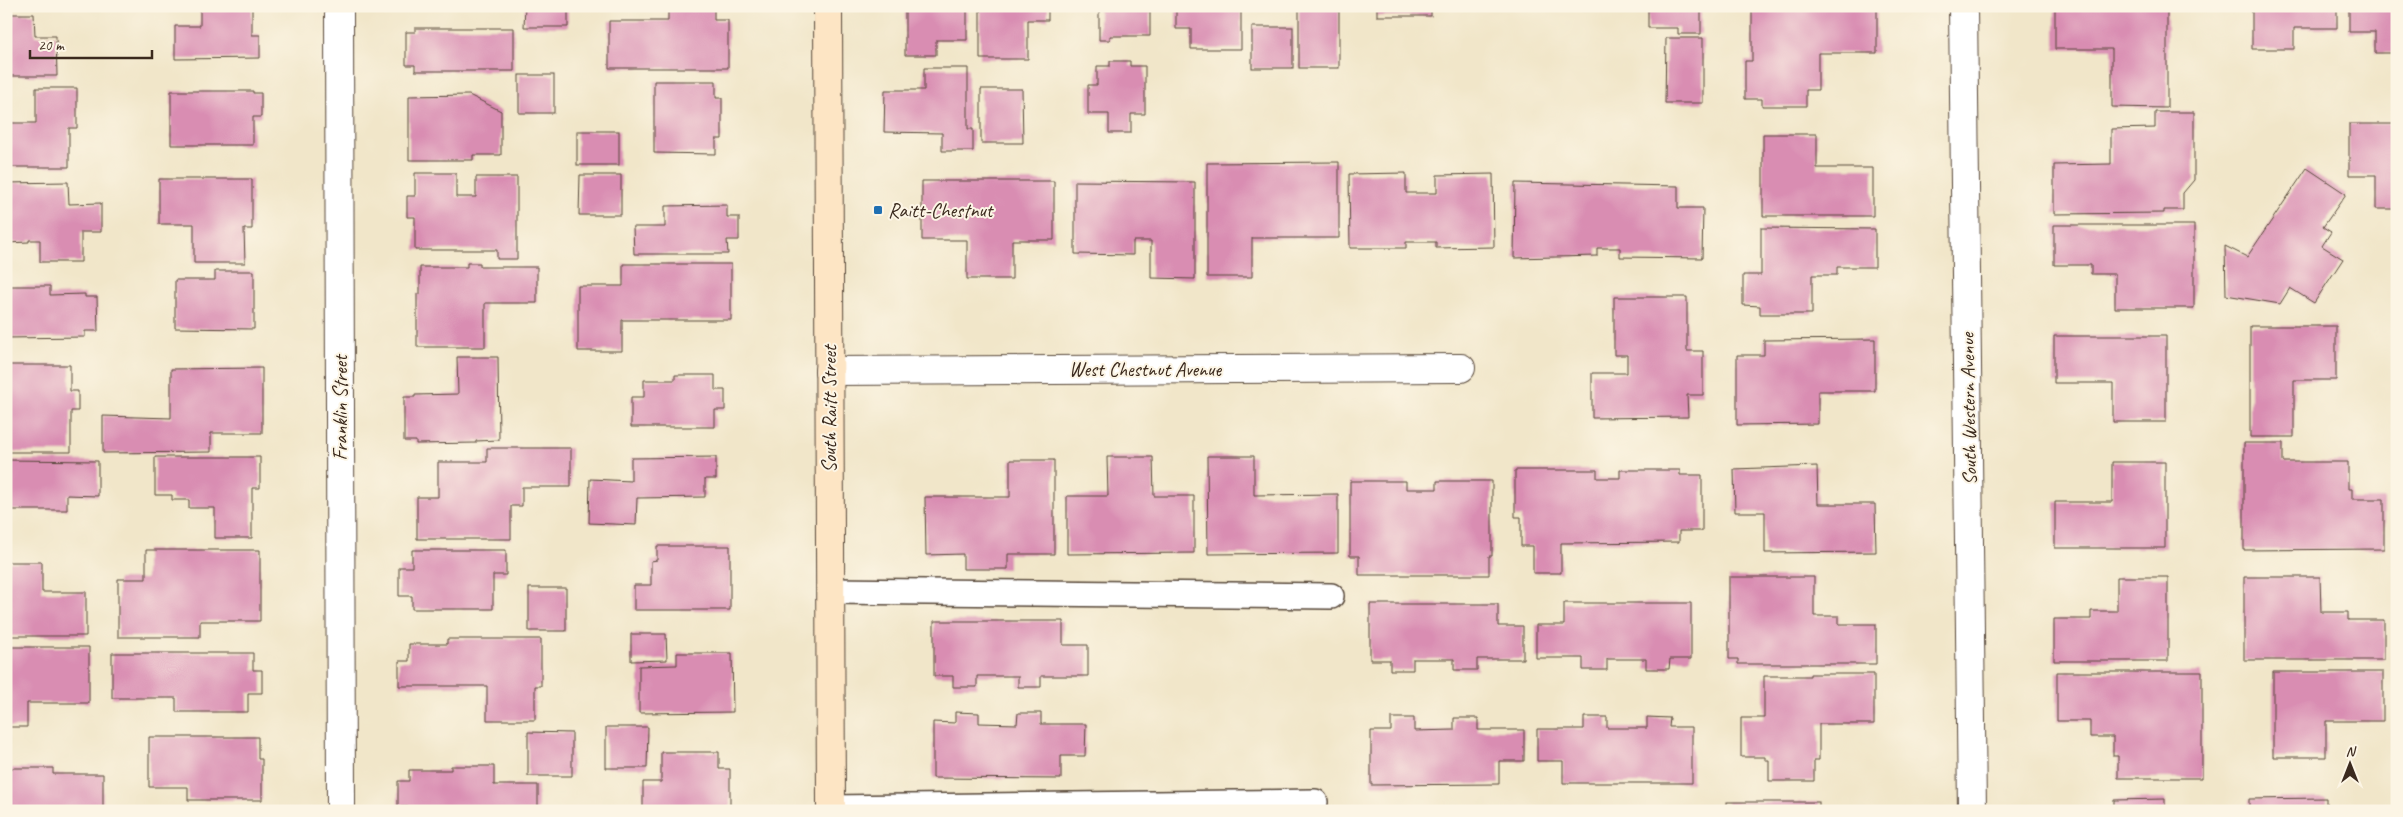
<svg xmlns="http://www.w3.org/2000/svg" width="2403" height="817" font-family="Caveat,sans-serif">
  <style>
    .building { fill: #d98db2 }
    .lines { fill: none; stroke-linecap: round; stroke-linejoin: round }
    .lane-casing { stroke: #564638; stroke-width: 28 }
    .street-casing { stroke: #564638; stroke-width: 30 }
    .secondary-casing { stroke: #564638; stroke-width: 30 }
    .lane { stroke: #fff; stroke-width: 25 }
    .street { stroke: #fff; stroke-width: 28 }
    .secondary { stroke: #fde5c4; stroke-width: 28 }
    .poi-dot { fill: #1f6fb2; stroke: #fcf5e5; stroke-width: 2 }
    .labels { text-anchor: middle; stroke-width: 4; stroke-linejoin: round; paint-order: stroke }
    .poi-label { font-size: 20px; fill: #3b2a1e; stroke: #fcf5e5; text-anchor: start }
    .street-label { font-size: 20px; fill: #3b2a1e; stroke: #fcf5e5 }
  </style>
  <rect width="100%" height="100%" fill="#fcf5e5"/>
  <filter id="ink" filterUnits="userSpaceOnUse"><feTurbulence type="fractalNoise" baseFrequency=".02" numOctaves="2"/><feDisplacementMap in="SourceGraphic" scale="10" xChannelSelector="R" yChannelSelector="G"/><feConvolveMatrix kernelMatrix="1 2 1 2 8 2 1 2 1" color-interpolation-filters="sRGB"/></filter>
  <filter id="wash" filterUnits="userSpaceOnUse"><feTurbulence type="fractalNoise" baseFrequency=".0096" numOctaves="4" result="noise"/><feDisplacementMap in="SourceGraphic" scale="20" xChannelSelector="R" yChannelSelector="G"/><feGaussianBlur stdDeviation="1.12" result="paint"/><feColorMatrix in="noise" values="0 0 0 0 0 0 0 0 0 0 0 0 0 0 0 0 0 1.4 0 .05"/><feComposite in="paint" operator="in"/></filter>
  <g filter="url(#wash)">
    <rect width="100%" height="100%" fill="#f1e6c9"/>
    <g id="blocks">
      <!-- building -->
      <g class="building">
        <polygon points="200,6 252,6 252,35 260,35 260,58 175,59 175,26 200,26"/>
        <polygon points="525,6 568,6 568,27 524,27"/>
        <polygon points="668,6 714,6 714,20 728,20 728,68 609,68 609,21 668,21"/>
        <polygon points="905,6 967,6 967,40 936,40 936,55 905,55"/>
        <polygon points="980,6 1048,6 1048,20 1028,20 1028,59 980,59"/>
        <polygon points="1099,6 1150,6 1150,36 1110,36 1110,40 1099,40"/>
        <polygon points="1176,6 1241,6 1241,49 1191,49 1191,29 1176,29"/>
        <rect x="1299" y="6" width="40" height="62"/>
        <rect x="1377" y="6" width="54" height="10"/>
        <polygon points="1648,6 1701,6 1701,34 1678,34 1678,28 1648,28"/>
        <polygon points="1752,6 1877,6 1877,53 1818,53 1818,90 1806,90 1806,106 1762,106 1762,99 1745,99 1745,61 1752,61"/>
        <polygon points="2055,6 2167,6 2167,108 2112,107 2112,49 2055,49"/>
        <polygon points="2252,6 2337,6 2337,28 2294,28 2294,49 2252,49"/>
        <polygon points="2349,6 2397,6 2397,53 2375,53 2375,32 2349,32"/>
        <polygon points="6,14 34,14 35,36 56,36 57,76 6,76"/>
        <rect x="1252" y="27" width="41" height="41"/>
        <polygon points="415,28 514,28 514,71 415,71 415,65 406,65 406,32 415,32"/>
        <polygon points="1666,38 1703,38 1703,103 1665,103"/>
        <polygon points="1110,61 1130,61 1130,66 1145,66 1145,114 1131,114 1131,133 1109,133 1109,114 1088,114 1088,85 1097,85 1097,66 1110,66"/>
        <polygon points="924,68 968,68 968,129 973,129 973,151 942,151 942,133 884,132 885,90 924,90"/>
        <rect x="519" y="75" width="35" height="38"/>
        <polygon points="654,81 716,81 716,98 722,98 722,139 716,139 716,154 654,153"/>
        <polygon points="36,88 77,88 77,128 69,128 69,167 6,167 6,123 36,123"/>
        <polygon points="981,89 1022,89 1023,143 981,143"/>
        <polygon points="171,91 253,91 253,93 261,93 261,117 253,117 253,145 171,145"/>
        <polygon points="469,95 501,111 501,155 473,155 473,160 409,160 409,96"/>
        <polygon points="2155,112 2194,112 2194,180 2183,193 2183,210 2164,210 2164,213 2054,214 2054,165 2111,164 2111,129 2155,128"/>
        <polygon points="2349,124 2397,124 2397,209 2376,209 2376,175 2349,175"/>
        <rect x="577" y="131" width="42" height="34"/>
        <polygon points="1763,134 1817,134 1817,168 1873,168 1873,216 1763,216"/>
        <polygon points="1339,162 1339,238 1252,238 1252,277 1207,277 1207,163"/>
        <polygon points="2307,168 2346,194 2323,227 2331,232 2322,246 2343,259 2314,303 2290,288 2280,304 2226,295 2225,246 2247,257"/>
        <polygon points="415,173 456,173 456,197 476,197 476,177 517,177 517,259 497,259 497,250 415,250 415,217 407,217 407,196 415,196"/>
        <polygon points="1406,173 1406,193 1437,193 1437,175 1493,174 1494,247 1436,248 1436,242 1406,242 1406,248 1350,248 1349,174"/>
        <polygon points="580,175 621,175 621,215 579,215"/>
        <polygon points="159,179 252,179 252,229 244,229 245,263 194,263 194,224 159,224"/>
        <polygon points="922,181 1054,181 1054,240 1012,240 1012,279 967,279 967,240 922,240"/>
        <polygon points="1075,181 1195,182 1195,279 1151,278 1151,241 1133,241 1133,255 1075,254"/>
        <polygon points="68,182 69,204 101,203 101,232 81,232 81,262 40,262 40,240 29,240 29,242 6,243 6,183"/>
        <polygon points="1515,183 1678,186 1678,208 1703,208 1702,258 1620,257 1620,248 1597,248 1597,256 1514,258"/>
        <polygon points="727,205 727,217 739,217 739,240 727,240 728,254 634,254 633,227 665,227 665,206"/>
        <polygon points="2054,225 2194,225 2194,308 2115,308 2115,274 2091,274 2091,265 2054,265"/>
        <polygon points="1761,228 1875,229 1875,267 1837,267 1837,275 1812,275 1812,314 1760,314 1760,306 1743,305 1743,275 1761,275"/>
        <polygon points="467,263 480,263 480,267 537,267 537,303 485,303 485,347 417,347 417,294 420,294 420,267 467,267"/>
        <polygon points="623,264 731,264 731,320 622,320 622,351 578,351 578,286 623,286"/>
        <polygon points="215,271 254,271 254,329 175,328 175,280 215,280"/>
        <polygon points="6,286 50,286 50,295 85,294 85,297 97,297 98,331 85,331 85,337 6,338"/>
        <polygon points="1614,297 1687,297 1687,351 1703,351 1703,395 1687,395 1688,417 1592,418 1592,373 1627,373 1627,355 1614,355"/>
        <polygon points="2250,326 2336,326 2336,380 2294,380 2294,437 2250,437"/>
        <polygon points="2054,336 2166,336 2166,422 2113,422 2113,383 2054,383"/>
        <polygon points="1875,339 1875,391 1818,391 1818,424 1737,425 1737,355 1764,355 1764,340"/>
        <polygon points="457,357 498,357 499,440 476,441 476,443 416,444 416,441 404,441 404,397 415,397 415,395 458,394"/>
        <polygon points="6,365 70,365 70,391 78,391 78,411 71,411 71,452 6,452"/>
        <polygon points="262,368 262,433 211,433 211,452 103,453 103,416 171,418 171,369"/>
        <polygon points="675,375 715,375 715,390 725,390 725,410 715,410 715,427 631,427 631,397 644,397 644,380 675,380"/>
        <polygon points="2244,443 2283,443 2283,462 2348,462 2348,489 2352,489 2352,499 2384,499 2384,549 2244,550"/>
        <polygon points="487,448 571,448 571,487 522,487 522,506 511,506 511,539 417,539 417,497 438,497 438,462 487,462"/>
        <polygon points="1207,456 1254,456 1254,495 1338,494 1338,553 1208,554"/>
        <polygon points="155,457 260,457 260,488 252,488 252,538 215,538 215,508 189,508 189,500 172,500 172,495 155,495"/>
        <polygon points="716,457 716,479 705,479 705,497 637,498 636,525 589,523 590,479 631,481 631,458"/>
        <polygon points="1107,457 1153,457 1154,496 1194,496 1194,553 1067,554 1067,496 1108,496"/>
        <polygon points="6,460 98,461 98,496 67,495 67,510 6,510"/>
        <polygon points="1010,460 1054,460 1054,554 1008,554 1008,569 963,569 963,554 926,555 925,497 1010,497"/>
        <polygon points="2112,462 2165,462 2165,548 2055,548 2055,502 2112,502"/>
        <polygon points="1817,466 1818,504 1875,504 1876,552 1765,553 1765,512 1735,512 1734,469"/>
        <polygon points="1515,470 1597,470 1597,478 1620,478 1620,470 1680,470 1680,475 1702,475 1702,531 1679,531 1679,542 1561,543 1561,573 1533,573 1533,546 1521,546 1521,517 1515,517"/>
        <polygon points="1350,481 1406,481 1406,489 1437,489 1437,481 1492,481 1492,556 1489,556 1489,575 1359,575 1359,556 1350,556"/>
        <polygon points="657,546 730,546 730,610 634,610 634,585 651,585 651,561 657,560"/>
        <polygon points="146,550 260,550 260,621 200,621 200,637 118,637 118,579 146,579"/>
        <polygon points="412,550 506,550 506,575 493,575 493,609 412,609 412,596 399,596 399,567 412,567"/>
        <polygon points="6,562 42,562 42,592 86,592 86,636 6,636"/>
        <polygon points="1729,577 1814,577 1814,616 1839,616 1839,624 1876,624 1876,664 1738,664 1738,659 1729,659"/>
        <polygon points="2117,577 2168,577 2168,661 2054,661 2054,619 2091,619 2091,611 2117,611"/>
        <polygon points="2244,577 2320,577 2321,612 2348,612 2348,620 2384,620 2384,660 2244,660"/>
        <rect x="529" y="588" width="37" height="43"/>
        <polygon points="1564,603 1691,603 1691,659 1670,659 1669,669 1646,669 1646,659 1607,659 1607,670 1583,670 1583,658 1536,658 1536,625 1564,625"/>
        <polygon points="1370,604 1498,604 1498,626 1523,626 1523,659 1477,659 1477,670 1454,670 1454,659 1413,659 1413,670 1390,670 1390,660 1370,660"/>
        <polygon points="934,621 1063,621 1063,645 1088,645 1088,676 1041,676 1041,687 1018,687 1018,676 977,676 977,687 953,687 953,676 934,676"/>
        <polygon points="631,634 666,634 667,660 631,661"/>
        <polygon points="447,639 541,639 541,686 535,686 535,720 487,720 487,686 399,686 399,661 409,661 409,644 447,644"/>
        <polygon points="6,647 89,647 89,703 27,703 27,727 6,727"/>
        <polygon points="112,653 253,653 253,670 262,670 262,693 248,693 248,712 176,712 176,698 112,698"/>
        <polygon points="677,653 732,653 733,712 639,713 639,666 677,665"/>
        <polygon points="2057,672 2202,672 2202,778 2118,778 2118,756 2113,756 2113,737 2090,737 2090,721 2057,721"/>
        <polygon points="2273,672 2383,672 2383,721 2326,721 2326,757 2273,757"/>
        <polygon points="1810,674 1874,674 1874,724 1819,724 1819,760 1814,760 1814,781 1769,781 1769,760 1765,760 1765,757 1741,757 1741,718 1764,718 1764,676 1810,676"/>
        <polygon points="955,712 979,713 979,723 1017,724 1018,713 1041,713 1041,724 1086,724 1085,756 1061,756 1061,779 933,778 933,722 955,723"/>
        <polygon points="1584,717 1607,717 1607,728 1647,728 1647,717 1670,718 1669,727 1692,727 1692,783 1563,783 1563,761 1537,761 1537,729 1584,729"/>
        <polygon points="1391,718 1414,718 1414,731 1454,730 1454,718 1478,718 1478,730 1524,730 1524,761 1499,761 1499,784 1371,785 1371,731 1391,731"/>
        <polygon points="606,727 648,727 647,768 606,768"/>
        <polygon points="528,732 572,733 572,776 528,776"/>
        <polygon points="149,737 258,737 258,759 262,759 262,800 188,800 188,787 149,787"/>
        <polygon points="661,752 719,752 719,769 730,769 730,809 643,811 643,782 661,782"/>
        <polygon points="451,766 494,766 494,785 538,785 538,811 409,811 409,807 398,807 398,781 409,781 409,770 451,770"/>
        <polygon points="6,768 53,768 53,774 103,774 103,808 6,811"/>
        <polygon points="2326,798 2326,811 2249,811 2249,799"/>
        <polygon points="2165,799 2165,811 2114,811 2114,800"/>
        <rect x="1727" y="802" width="92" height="9"/>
      </g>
    </g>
  </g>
  <g filter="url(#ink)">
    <use href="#blocks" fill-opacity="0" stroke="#564638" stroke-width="1"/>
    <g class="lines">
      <!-- lane casing -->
      <g class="lane-casing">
        <g id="lane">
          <polyline points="830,591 1331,596"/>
          <polyline points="831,808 1315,802"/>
        </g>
      </g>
      <!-- street casing -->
      <g class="street-casing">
        <g id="street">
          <polyline points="339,6 341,811"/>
          <polyline points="1963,6 1972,811"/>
          <polyline points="829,371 1461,368"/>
        </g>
      </g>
      <!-- secondary casing -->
      <g class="secondary-casing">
        <polyline id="secondary" points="828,6 831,811"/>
      </g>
      <!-- lane -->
      <use href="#lane" class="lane"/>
      <!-- street -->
      <use href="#street" class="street"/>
      <!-- secondary -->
      <use href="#secondary" class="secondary"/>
    </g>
  </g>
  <!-- markers -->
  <rect class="poi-dot" x="873" y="205" width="10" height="10" rx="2.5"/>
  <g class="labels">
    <!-- poi labels -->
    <g class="poi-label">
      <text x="888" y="217">Raitt-Chestnut</text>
    </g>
    <!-- street labels -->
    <g class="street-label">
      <text x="1145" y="376">West Chestnut Avenue</text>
      <text transform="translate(340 408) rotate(-90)" y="7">Franklin Street</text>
      <text transform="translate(829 409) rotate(-90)" y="7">South Raitt Street</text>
      <text transform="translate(1968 409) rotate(-91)" y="7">South Western Avenue</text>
    </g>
  </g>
  <!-- margin -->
  <rect width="2403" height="817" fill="none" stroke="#fcf5e5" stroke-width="25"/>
  <!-- north arrow -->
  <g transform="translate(2350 764)" stroke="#fcf5e5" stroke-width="4" paint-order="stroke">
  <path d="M0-4L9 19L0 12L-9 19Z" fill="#3b2a1e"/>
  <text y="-8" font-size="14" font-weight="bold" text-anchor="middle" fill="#3b2a1e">N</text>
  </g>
  <!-- scale -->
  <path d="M30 50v8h122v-8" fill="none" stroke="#3b2a1e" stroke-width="2.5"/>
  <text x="38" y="50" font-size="15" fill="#3b2a1e" stroke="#fcf5e5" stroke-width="4" paint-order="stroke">20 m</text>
</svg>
